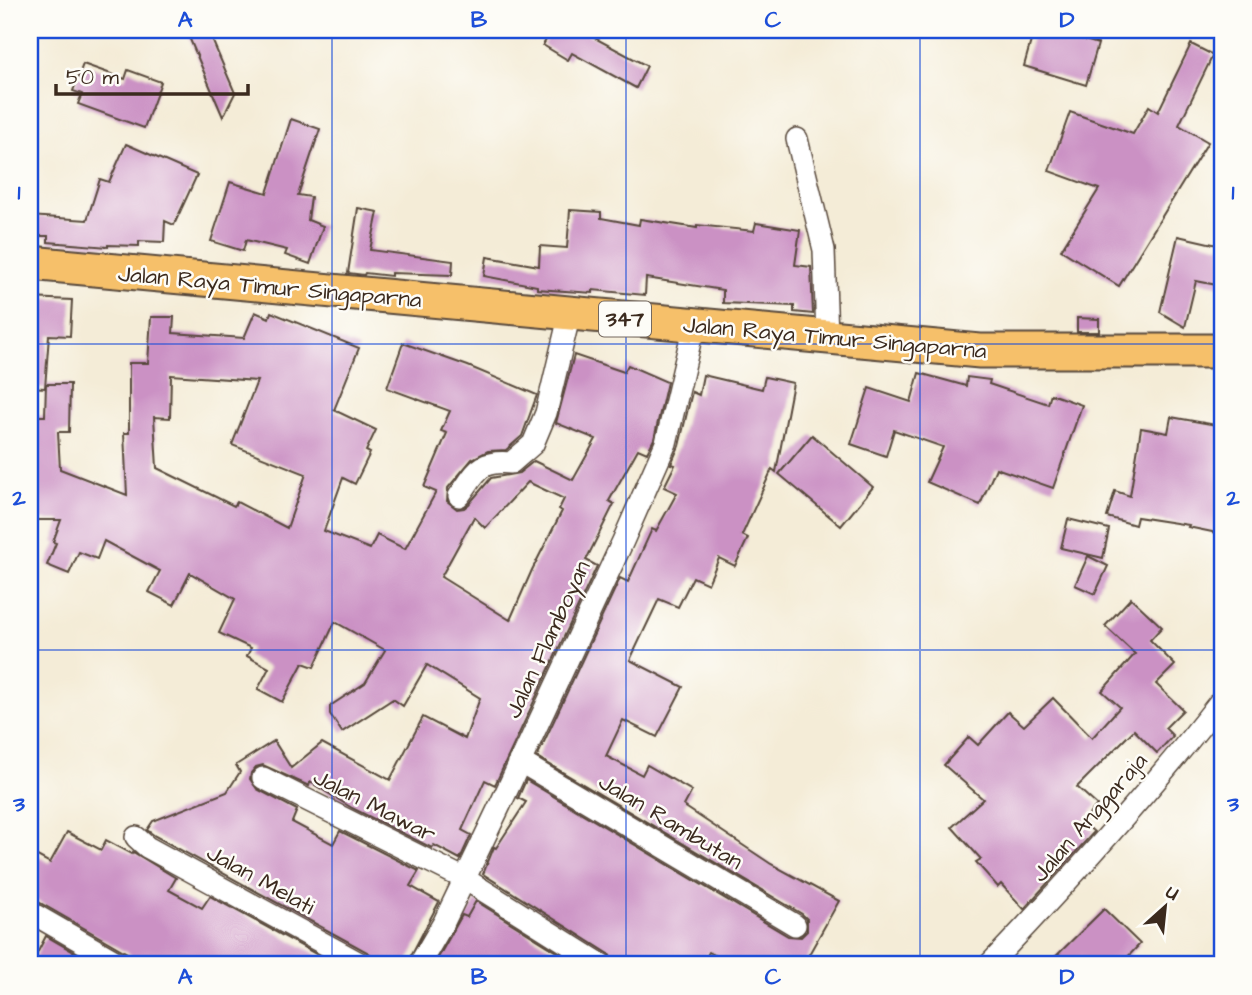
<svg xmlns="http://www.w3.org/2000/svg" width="1252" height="995" font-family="'Architects Daughter',sans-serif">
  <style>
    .building { fill: #cb91c4; fill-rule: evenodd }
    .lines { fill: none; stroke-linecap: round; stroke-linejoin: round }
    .minor-casing { stroke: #57473a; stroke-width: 24 }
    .primary-casing { stroke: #57473a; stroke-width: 37 }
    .minor { stroke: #fff; stroke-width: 21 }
    .primary { stroke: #f6c06b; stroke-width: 33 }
    .grid { fill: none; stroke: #1d4ed8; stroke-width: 2; stroke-opacity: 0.55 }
    .labels { text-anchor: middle; stroke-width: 5; stroke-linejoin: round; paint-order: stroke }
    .shield { fill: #fdfcf7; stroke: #75695f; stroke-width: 2 }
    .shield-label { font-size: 21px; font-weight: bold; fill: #3b2a1e }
    .street-label { font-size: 23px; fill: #3b2a1e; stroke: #fdfcf7 }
    .neatline { fill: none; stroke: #1d4ed8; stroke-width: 2.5 }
    .grid-label { font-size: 23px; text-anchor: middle; font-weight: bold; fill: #1d4ed8 }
  </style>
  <rect width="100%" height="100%" fill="#fdfcf7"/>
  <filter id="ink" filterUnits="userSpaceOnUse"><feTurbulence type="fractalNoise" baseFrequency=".0143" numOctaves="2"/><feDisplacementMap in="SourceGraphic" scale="14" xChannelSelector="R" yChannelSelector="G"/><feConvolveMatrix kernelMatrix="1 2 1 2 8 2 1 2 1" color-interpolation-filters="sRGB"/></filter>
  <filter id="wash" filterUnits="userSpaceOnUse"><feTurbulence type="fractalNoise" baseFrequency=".00686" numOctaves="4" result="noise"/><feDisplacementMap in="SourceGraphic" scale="28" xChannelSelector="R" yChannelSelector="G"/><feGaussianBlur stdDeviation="1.57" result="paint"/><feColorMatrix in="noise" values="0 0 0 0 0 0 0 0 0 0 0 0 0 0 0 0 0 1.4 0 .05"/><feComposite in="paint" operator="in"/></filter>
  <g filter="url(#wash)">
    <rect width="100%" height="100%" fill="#f4ecd7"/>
    <g id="blocks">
      <!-- building -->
      <g class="building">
        <polygon points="186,30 208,30 235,93 223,117"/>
        <polygon points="552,30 580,30 647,66 636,88 572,53 568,60 543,45"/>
        <polygon points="1034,30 1052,30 1098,44 1086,85 1024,66"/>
        <polygon points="1191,44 1213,55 1179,125 1208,142 1119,286 1061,250 1099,189 1049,171 1070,112 1133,134 1149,106 1158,112"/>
        <polygon points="83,64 125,79 128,70 161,82 144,128 78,104 82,94 73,91"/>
        <polygon points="291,119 320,129 298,195 311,197 308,220 323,226 310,264 285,255 287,250 246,240 243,251 211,241 230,182 267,193"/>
        <polygon points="126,144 197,175 174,225 165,221 164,242 139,241 139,246 108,245 108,247 48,242 48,236 30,236 30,216 87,220 100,179 109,182"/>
        <polygon points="358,208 378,212 370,250 453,261 452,275 391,273 391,276 365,273 364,275 348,273"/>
        <polygon points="570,210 601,212 601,218 639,225 640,219 697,228 697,225 754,231 756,223 800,230 795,265 811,267 813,314 794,312 794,306 723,303 723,290 646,278 645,295 593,290 593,293 537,289 537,286 484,276 487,257 539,266 540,246 567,248"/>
        <polygon points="1178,236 1222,246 1222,286 1196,281 1185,327 1160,312"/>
        <polygon points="30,298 72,300 70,336 49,335 45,388 30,387"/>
        <path d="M 255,312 L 269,318 L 271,312 L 359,348 L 334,410 L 376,430 L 366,451 L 370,453 L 355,484 L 343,478 L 324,531 L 370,549 L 377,535 L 405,549 L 436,492 L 424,487 L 447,433 L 441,431 L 450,411 L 387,388 L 403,343 L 468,366 L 537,395 L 522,436 L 506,450 L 488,451 L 472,459 L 448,488 L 447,501 L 457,509 L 464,508 L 469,504 L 491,478 L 519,473 L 534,461 L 573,480 L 596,439 L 556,423 L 574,355 L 624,372 L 628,365 L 667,382 L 654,439 L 647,453 L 638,449 L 609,501 L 614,504 L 586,560 L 597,566 L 495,785 L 485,780 L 462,830 L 471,835 L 460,859 L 434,845 L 432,848 L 352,808 L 310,782 L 309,786 L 263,765 L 256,767 L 251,773 L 250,779 L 257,789 L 297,810 L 292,822 L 333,844 L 340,831 L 419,871 L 410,886 L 439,902 L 406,965 L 376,965 L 374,959 L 369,953 L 155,836 L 147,830 L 153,821 L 227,792 L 240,772 L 236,765 L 274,741 L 291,768 L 322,743 L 390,780 L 423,717 L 465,739 L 480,698 L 427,665 L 403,706 L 393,699 L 342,732 L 330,714 L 330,706 L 365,683 L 385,650 L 335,622 L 314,667 L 303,663 L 282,702 L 258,689 L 269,668 L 247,656 L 251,648 L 219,633 L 235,599 L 190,573 L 174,605 L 149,592 L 160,571 L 104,541 L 97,559 L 79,552 L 69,574 L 47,565 L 56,543 L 53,542 L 61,520 L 30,520 L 30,416 L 45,416 L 46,384 L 70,384 L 69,432 L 58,432 L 60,469 L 127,495 L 124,433 L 129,433 L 129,363 L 148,363 L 151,317 L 174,317 L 173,333 L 244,338 ZM 171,375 L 257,381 L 232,445 L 306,474 L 287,528 L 237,502 L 234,506 L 157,468 L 154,417 L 170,418 ZM 528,482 L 564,499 L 559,509 L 562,511 L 532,570 L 510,620 L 441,577 L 474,517 L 485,528 Z"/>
        <polygon points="1077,318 1099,319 1099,332 1077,332"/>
        <polygon points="919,373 966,386 967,377 990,380 989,384 1048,404 1051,394 1082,405 1053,488 996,468 980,505 927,482 943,447 894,430 886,456 851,444 869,388 911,402"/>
        <polygon points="703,375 762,389 765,377 793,383 776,472 772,469 742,535 748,538 735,566 719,558 708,584 693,577 678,607 659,599 630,660 683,687 657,737 623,720 606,756 642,775 647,765 692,791 684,806 771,864 839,901 803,965 733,965 709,952 702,965 615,965 609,954 483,874 494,847 496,848 526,802 518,798 526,780 788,936 801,937 807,931 807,919 802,914 537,757 620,578 628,582 652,529 656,531 677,493 664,487 675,465 671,464 679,446 692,392 699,395"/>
        <polygon points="1171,417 1222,426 1222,534 1188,527 1189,525 1137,517 1135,525 1107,517 1115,491 1130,496 1141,428 1168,433"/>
        <polygon points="812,435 873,487 841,526 779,474"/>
        <polygon points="1068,519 1109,529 1103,558 1061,548"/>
        <polygon points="1088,556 1108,566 1095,594 1075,585"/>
        <polygon points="1131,598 1162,627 1150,640 1175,665 1156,684 1183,710 1165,728 1173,736 1157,753 1134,730 1077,787 1097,805 1083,822 1094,832 1024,909 1001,884 998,887 976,862 981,859 952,827 983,799 944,765 969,737 978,745 1008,712 1024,726 1053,698 1092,738 1120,707 1102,691 1135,654 1105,626"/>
        <polygon points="67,832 101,850 106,840 132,854 133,852 176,878 169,890 202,908 210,896 336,965 135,965 134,959 129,954 30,897 30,852 50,863"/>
        <polygon points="476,901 578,965 434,965 462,915 467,917"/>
        <polygon points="1104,909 1140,944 1120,965 1047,965"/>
        <polygon points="46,936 96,965 31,965"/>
      </g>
    </g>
  </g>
  <g filter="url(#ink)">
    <use href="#blocks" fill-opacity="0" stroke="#57473a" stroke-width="2"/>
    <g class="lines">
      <!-- minor casing -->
      <g class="minor-casing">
        <g id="minor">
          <polyline points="797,139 824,250 827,337"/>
          <path d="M 459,496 C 477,472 478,460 511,463 L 533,444 L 546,413 L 570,313"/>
          <polyline points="519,761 795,925"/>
          <polyline points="263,778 465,879 602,965"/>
          <polyline points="136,837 147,847 363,965"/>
          <polyline points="30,912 122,965"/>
          <polyline points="419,965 444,922 502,801 623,541 666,443 694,325"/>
          <path d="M 989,965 C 1070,880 1150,792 1222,699"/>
        </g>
      </g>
      <!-- primary casing -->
      <g class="primary-casing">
        <polyline id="primary" points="30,263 980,351 1222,351"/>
      </g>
      <!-- minor -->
      <use href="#minor" class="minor"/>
      <!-- primary -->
      <use href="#primary" class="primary"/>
    </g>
  </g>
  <!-- grid -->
  <path class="grid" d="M 332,30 L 332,965M 626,30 L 626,965M 920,30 L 920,965M 30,344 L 1222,344M 30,650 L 1222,650"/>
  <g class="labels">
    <!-- shield labels -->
    <rect class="shield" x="599" y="301.5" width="52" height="35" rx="5"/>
    <g class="shield-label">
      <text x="625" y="326">347</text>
    </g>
    <!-- street labels -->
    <g class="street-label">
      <text transform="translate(270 286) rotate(5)" y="8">Jalan Raya Timur Singaparna</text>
      <text transform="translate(835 337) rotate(5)" y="8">Jalan Raya Timur Singaparna</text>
      <text transform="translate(547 639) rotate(-65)" y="8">Jalan Flamboyan</text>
      <text transform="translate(375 805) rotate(27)" y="8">Jalan Mawar</text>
      <text transform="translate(1089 817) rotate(-49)" y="8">Jalan Anggaraja</text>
      <text transform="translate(671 821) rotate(31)" y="8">Jalan Rambutan</text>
      <text transform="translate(261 879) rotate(29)" y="8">Jalan Melati</text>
    </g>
  </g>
  <!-- margin -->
  <rect width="1252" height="995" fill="none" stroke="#fdfcf7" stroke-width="77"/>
  <!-- north arrow -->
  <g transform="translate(1165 907) rotate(27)" stroke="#fdfcf7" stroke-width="5" paint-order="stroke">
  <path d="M0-5L12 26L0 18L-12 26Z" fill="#3b2a1e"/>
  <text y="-10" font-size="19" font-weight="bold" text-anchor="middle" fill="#3b2a1e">U</text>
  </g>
  <!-- scale -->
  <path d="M56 84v10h192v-10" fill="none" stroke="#3b2a1e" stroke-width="3.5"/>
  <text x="66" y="84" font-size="21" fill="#3b2a1e" stroke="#fdfcf7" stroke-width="5" paint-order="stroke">50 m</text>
  <rect x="38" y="38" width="1176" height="918" class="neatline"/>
  <g class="grid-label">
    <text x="185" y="27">A</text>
    <text x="479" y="27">B</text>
    <text x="773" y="27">C</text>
    <text x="1067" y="27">D</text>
    <text x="19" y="199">1</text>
    <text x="1233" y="199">1</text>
    <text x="19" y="505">2</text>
    <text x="1233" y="505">2</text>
    <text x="19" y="811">3</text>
    <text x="1233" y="811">3</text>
    <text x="185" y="984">A</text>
    <text x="479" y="984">B</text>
    <text x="773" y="984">C</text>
    <text x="1067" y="984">D</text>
  </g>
</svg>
